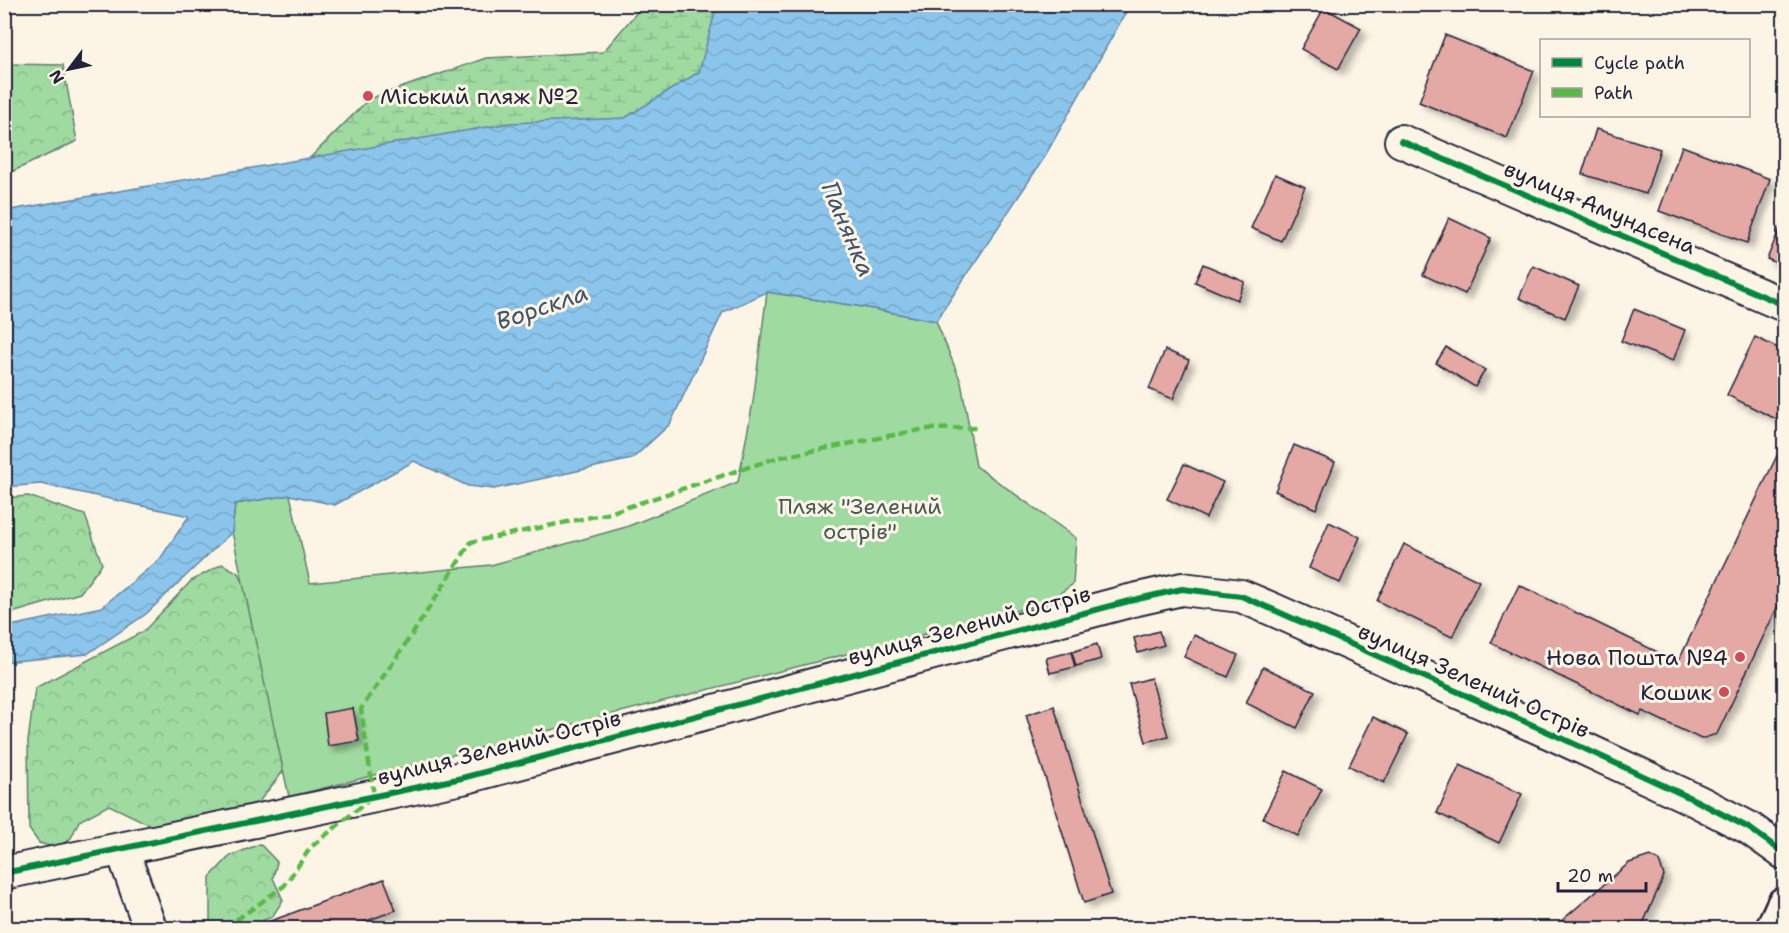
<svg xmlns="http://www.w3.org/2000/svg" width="1789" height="933" font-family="'Shantell Sans',sans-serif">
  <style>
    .forest { fill: url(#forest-crowns); stroke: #607e6e; stroke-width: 1.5 }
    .wetland { fill: url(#wetland-marsh); stroke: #607e6e; stroke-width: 1.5 }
    .green { fill: #9fdaa0; stroke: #607e6e; stroke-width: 1.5 }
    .water { fill: url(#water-waves); stroke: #6284a5; stroke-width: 1.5 }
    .building { fill: #e4a9a5; stroke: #22223b; stroke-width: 1.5; filter: url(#shadow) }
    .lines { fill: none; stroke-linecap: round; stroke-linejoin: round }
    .minor-casing { stroke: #22223b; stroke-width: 36 }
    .secondary-casing { stroke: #22223b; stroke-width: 38 }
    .minor { stroke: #fcf5e5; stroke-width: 32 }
    .secondary { stroke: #fcf5e5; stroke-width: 33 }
    .quiet { stroke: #58b947; stroke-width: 4.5; stroke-dasharray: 9 4.5; stroke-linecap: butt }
    .cycleway-casing { stroke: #fcf5e5; stroke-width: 10 }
    .cycleway { stroke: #00873e; stroke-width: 6 }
    .poi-dot { fill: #d1495b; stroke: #fcf5e5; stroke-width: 2 }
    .labels { text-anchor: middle; stroke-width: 6; stroke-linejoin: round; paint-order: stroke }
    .poi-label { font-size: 22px; fill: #22223b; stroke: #fcf5e5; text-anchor: end }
    .street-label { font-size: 22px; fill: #22223b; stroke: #fcf5e5 }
    .park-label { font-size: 22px; fill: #485959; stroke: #fcf5e5 }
    .water-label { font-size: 24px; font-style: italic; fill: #425370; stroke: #fcf5e5 }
  </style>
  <defs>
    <pattern id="forest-crowns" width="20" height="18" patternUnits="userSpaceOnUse" patternTransform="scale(1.5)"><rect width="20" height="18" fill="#9fdaa0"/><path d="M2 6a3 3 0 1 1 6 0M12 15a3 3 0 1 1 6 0" fill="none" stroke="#89bb8b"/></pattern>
    <pattern id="wetland-marsh" width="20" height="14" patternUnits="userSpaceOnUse" patternTransform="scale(1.5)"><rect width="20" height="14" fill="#9fdaa0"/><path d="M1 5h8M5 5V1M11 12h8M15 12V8" fill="none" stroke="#89bb8b"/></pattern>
    <pattern id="water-waves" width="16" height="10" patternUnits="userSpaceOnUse" patternTransform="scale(1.5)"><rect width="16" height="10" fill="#8cc5eb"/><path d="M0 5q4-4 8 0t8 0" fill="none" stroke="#78a9ca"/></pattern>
    <filter id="shadow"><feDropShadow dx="5.5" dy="5.5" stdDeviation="3" flood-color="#0004"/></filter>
  </defs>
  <rect width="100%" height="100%" fill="#fcf5e5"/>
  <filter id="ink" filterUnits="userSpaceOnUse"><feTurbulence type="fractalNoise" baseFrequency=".0167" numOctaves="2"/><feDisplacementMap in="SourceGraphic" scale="12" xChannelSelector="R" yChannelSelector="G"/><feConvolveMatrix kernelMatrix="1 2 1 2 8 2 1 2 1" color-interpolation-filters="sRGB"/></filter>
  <g filter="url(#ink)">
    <!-- forest -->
    <g class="forest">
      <polygon points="5,64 63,65 77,141 5,175"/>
      <polygon points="28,496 85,515 102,564 80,593 5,615 5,498"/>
      <polygon points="222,564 237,572 247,587 285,769 253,809 163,831 109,805 79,821 71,838 57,848 39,843 29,829 28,741 35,688 144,631 191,581"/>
      <polygon points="260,844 277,862 273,878 283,900 272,917 249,926 250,928 210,928 210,877 230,856"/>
    </g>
    <!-- wetland -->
    <polygon class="wetland" points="643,5 859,5 661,194 310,158 369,99 486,58 603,52"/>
    <!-- green -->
    <polygon class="green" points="767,292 857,306 936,321 961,382 976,466 1076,538 1073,584 1046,603 289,797 232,532 235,504 290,495 310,583 491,565 626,527 738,482 753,402"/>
    <!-- water -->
    <polygon class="water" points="717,5 1130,5 1042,161 936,321 857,306 767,292 723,312 670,424 632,459 494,489 468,486 414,461 335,505 290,495 235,504 232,532 146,614 87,654 5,662 5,627 102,607 160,559 189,516 41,484 5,487 5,211 510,123 625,118 699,72"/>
    <!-- building -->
    <g class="building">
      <polygon points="1324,8 1361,28 1338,69 1301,49"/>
      <polygon points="1445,35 1534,71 1507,138 1419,102"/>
      <polygon points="1596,129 1660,149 1646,194 1582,174"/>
      <polygon points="1682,146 1770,179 1747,243 1659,211"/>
      <polygon points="1275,174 1305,187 1281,241 1251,228"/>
      <polygon points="1449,218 1491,238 1465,294 1423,275"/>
      <polygon points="1784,218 1784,266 1767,259"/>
      <polygon points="1203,264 1245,282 1237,300 1195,282"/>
      <polygon points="1533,266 1579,286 1565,318 1519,298"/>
      <polygon points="1634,309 1685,330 1673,361 1621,341"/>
      <polygon points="1755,337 1784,351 1784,423 1727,395"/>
      <polygon points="1446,347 1485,370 1475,387 1436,363"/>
      <polygon points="1165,350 1189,360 1173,399 1149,389"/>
      <polygon points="1784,441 1784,593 1717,734 1701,739 1642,711 1640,715 1491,643 1519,585 1678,662"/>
      <polygon points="1294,445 1335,462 1316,509 1275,491"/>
      <polygon points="1184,464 1223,482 1206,518 1167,499"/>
      <polygon points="1329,522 1360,537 1340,583 1309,568"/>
      <polygon points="1404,544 1479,581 1452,637 1377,601"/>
      <polygon points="1159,631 1164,645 1138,653 1134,638"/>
      <polygon points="1194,635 1238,655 1228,677 1184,657"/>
      <polygon points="1097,644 1101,659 1076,666 1072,652"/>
      <polygon points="1071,652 1075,667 1050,673 1046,658"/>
      <polygon points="1263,667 1315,691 1297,728 1246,703"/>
      <polygon points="1151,678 1168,736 1146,742 1129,684"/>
      <polygon points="1054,706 1111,894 1084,903 1026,715"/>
      <polygon points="353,708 359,741 328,746 324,713"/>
      <polygon points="1373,717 1408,734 1384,783 1349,766"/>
      <polygon points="1460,765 1522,794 1499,843 1437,813"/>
      <polygon points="1286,771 1322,789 1298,836 1263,818"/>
      <polygon points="1650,856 1659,861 1664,876 1641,928 1553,928 1629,863"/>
      <polygon points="384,879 396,910 348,928 252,928"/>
    </g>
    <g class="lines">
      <!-- minor casing -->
      <g class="minor-casing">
        <g id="minor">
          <polyline points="1401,141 1784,305"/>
          <polyline points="122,849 150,928"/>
          <polyline points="4,873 462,778 1129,601 1182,589 1241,596 1274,610 1555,735 1697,801 1749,828 1784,853"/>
        </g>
      </g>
      <!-- secondary casing -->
      <g class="secondary-casing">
        <polyline id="secondary" points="1773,928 1784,904"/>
      </g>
      <!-- minor -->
      <use href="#minor" class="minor"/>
      <!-- secondary -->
      <use href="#secondary" class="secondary"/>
      <!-- quiet -->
      <g class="quiet">
        <polyline points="225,928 284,886 311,847 374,796 361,709 415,630 471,542 606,514 776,458 925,429 977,428"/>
        <polyline points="1493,928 1496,922"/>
      </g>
      <!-- cycleway casing -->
      <g class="cycleway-casing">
        <g id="cycleway">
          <polyline points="1401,141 1784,305"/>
          <polyline points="4,873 462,778 1129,601 1182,589 1241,596 1274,610 1555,735 1697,801 1749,828 1784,853"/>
        </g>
      </g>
      <!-- cycleway -->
      <use href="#cycleway" class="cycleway"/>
    </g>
  </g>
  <!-- markers -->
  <g class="poi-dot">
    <circle cx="368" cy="96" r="6"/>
    <circle cx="1740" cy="657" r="6"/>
    <circle cx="1724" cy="692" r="6"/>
  </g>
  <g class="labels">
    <!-- poi labels -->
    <g class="poi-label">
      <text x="380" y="104" text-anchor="start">Міський пляж №2</text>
      <text x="1728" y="665">Нова Пошта №4</text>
      <text x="1712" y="700">Кошик</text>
    </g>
    <!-- street labels -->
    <g class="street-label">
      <text transform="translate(1600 207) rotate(23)" y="8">вулиця Амундсена</text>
      <text transform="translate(969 625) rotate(-15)" y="8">вулиця Зелений Острів</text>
      <text transform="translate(1474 680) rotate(24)" y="8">вулиця Зелений Острів</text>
      <text transform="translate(499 747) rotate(-14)" y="8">вулиця Зелений Острів</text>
    </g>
    <!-- park labels -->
    <g class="park-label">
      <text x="860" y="514">Пляж "Зелений<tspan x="860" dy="25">острів"</tspan></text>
    </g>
    <!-- water labels -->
    <g class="water-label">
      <text transform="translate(848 229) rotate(67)" y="8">Панянка</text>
      <text transform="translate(542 307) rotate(-19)" y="8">Ворскла</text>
    </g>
  </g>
  <!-- margin -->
  <rect width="1789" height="933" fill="none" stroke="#fcf5e5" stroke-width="24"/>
  <rect x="12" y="12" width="1765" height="909" fill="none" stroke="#22223b" stroke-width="2" filter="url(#ink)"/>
  <!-- legend -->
  <rect x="1540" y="39" width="210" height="78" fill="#fcf5e5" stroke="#a5a1a1" stroke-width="1.5"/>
  <rect x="1552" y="58" width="30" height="9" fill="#00873e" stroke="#a5a1a1" stroke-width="1.5"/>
  <text x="1594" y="69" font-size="18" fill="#22223b">Cycle path</text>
  <rect x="1552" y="88" width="30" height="9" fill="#58b947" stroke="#a5a1a1" stroke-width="1.5"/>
  <text x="1594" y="99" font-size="18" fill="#22223b">Path</text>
  <!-- north arrow -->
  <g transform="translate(69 69) rotate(238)" stroke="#fcf5e5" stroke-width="4.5" paint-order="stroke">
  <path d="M0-4.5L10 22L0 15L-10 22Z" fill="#22223b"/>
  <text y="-9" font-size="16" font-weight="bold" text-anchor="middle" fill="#22223b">N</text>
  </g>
  <!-- scale -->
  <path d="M1558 882v9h88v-9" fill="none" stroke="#22223b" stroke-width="3"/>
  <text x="1567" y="882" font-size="18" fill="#22223b" stroke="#fcf5e5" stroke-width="4.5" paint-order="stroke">20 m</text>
</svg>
